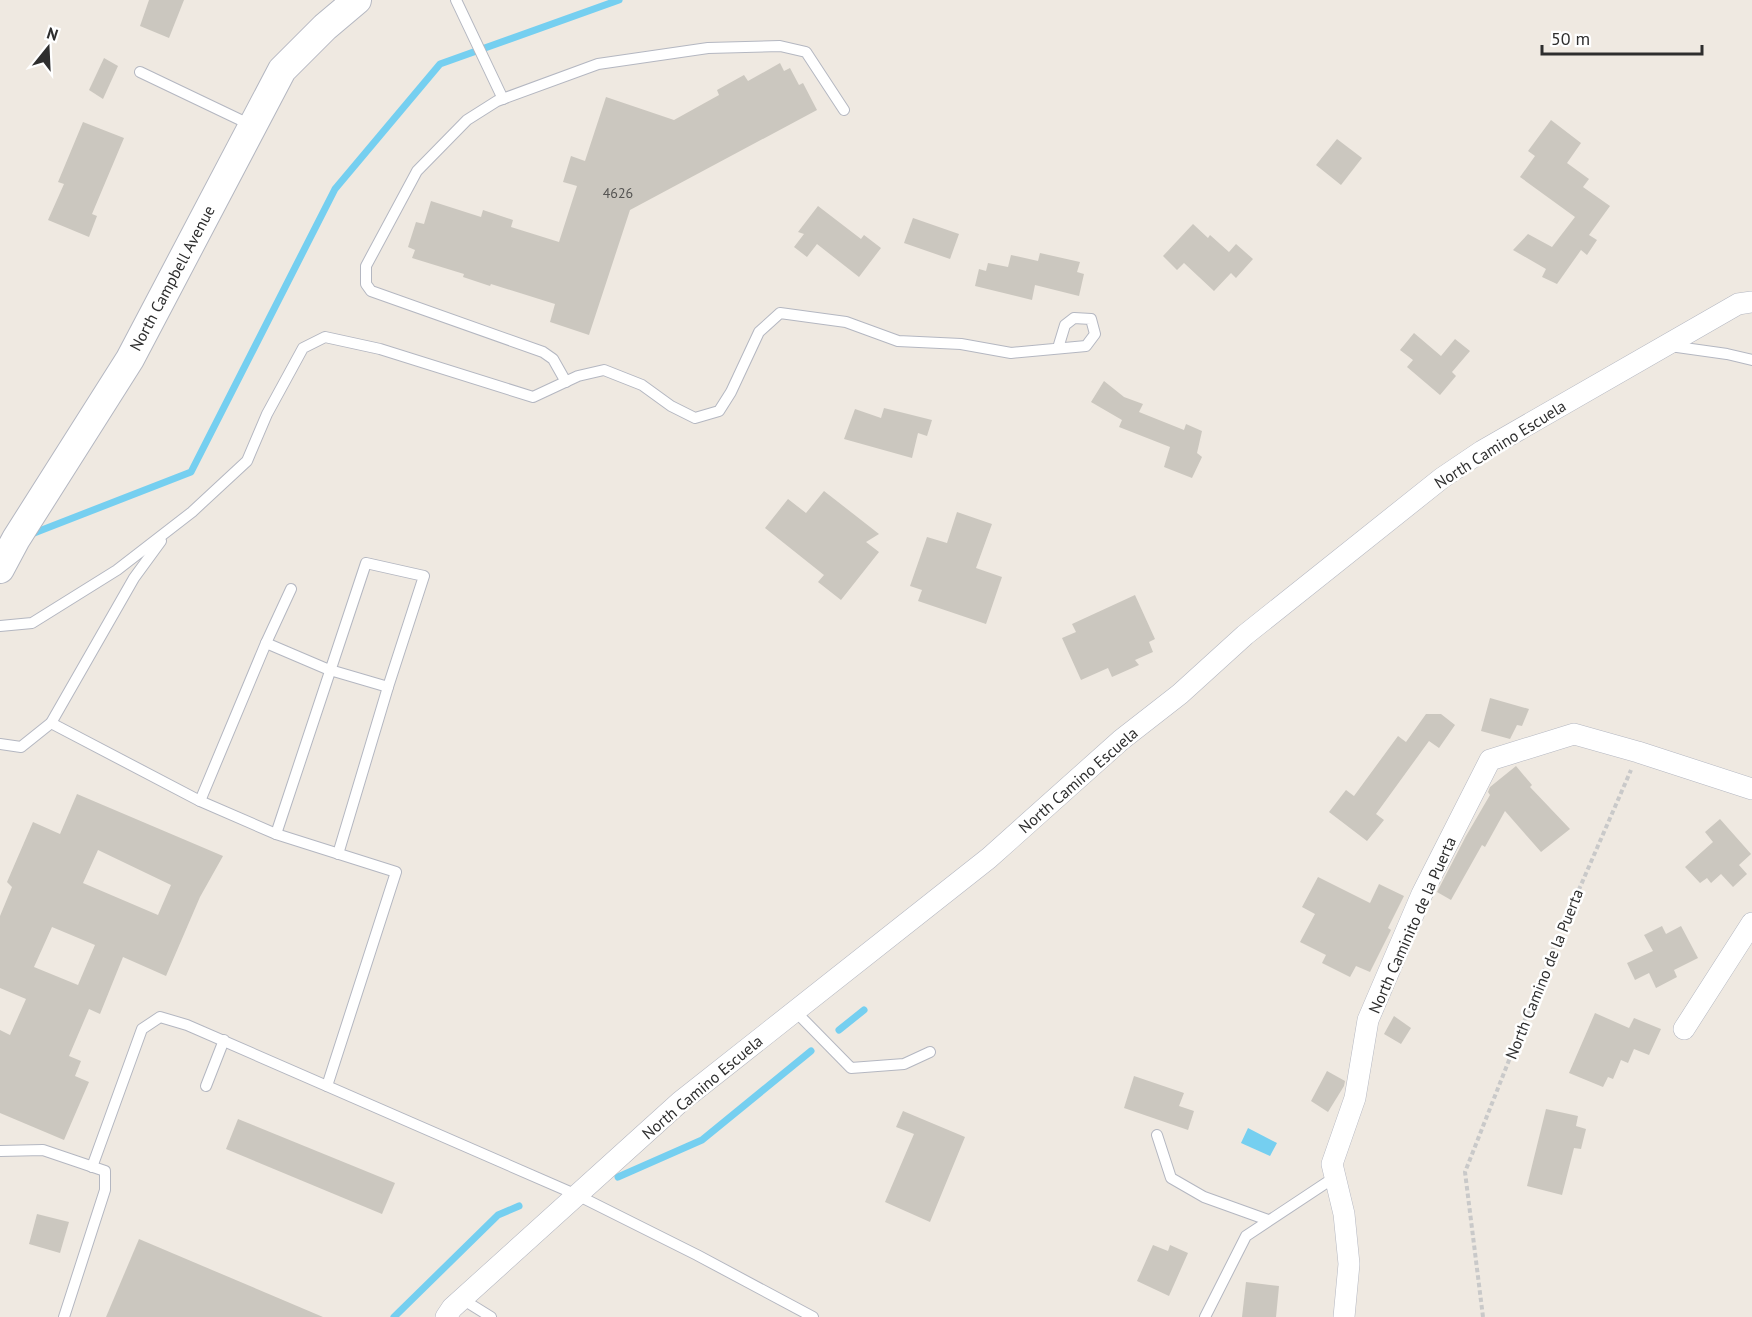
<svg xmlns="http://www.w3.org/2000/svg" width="1752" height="1317" font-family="'PT Sans',sans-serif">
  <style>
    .water { fill: #75cff0 }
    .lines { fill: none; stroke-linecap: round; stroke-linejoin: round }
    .stream { stroke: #75cff0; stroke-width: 7 }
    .building { fill: #cbc7bf; fill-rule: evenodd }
    .lane-casing { stroke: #b4b7c1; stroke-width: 12 }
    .street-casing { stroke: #b4b7c1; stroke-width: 22 }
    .secondary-casing { stroke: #b4b7c1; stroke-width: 30 }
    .path { stroke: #c9c9c9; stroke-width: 4; stroke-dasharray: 4.5 3; stroke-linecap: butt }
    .lane { stroke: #fff; stroke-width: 10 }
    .street { stroke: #fff; stroke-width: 21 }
    .secondary { stroke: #fff; stroke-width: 28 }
    .labels { text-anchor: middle; stroke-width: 5; stroke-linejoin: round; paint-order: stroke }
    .number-label { font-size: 14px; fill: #555452 }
    .street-label { font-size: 16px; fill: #2e2e2e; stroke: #fff }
  </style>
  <rect width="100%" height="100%" fill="#efe9e1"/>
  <!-- water -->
  <polygon class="water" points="1248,1128 1277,1143 1270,1156 1241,1143"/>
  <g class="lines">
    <!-- stream -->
    <g class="stream">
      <polyline points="29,535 191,472 335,189 440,64 619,0"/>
      <polyline points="839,1030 864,1010"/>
      <polyline points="618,1177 702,1140 811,1051"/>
      <polyline points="394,1317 498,1215 519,1206"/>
    </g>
  </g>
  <!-- building -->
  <g class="building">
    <polygon points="149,0 184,0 169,38 140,26"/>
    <polygon points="104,58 118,66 103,99 89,90"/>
    <polygon points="780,63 784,71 790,68 799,85 803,83 817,110 630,210 589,335 550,322 555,304 491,284 490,286 463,277 464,274 412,258 415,250 408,247 416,222 424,224 431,201 481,217 483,210 513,220 511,227 559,242 577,186 563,182 571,156 585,161 606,97 674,120 719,95 717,90 744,75 748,81"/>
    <polygon points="1551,120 1581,143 1567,163 1589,179 1583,187 1610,206 1589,235 1597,240 1587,255 1581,250 1557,284 1542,277 1546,269 1513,250 1528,234 1552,247 1575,217 1520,177 1535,156 1528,151"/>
    <polygon points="83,122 124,138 92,214 97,216 89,237 48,220 64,184 58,182"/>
    <polygon points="1337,139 1362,158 1341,185 1316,165"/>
    <polygon points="818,206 861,239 864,235 881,248 859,277 817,244 807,257 794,247 804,234 798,232"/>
    <polygon points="913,218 959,234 950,259 904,243"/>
    <polygon points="1193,224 1208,238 1210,235 1229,252 1236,244 1253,259 1236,278 1231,273 1214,291 1184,263 1177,270 1163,256"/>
    <polygon points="1040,253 1080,262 1077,272 1084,274 1079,296 1035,285 1032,300 975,286 979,269 986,271 988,263 1008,267 1011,255 1038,261"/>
    <polygon points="1414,333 1441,356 1455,339 1470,351 1452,372 1456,376 1440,395 1407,367 1413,360 1400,350"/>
    <polygon points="1104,381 1124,397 1143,404 1139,412 1184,430 1186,424 1202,431 1197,453 1202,457 1192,478 1164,467 1170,447 1119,427 1122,420 1091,402"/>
    <polygon points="884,408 932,420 927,436 918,433 912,458 844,439 855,409 881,418"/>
    <polygon points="824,491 879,534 866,542 879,552 841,600 818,582 824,575 765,528 788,499 806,513"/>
    <polygon points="957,512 992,524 976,568 1002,577 986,624 918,601 922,590 910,586 927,537 947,543"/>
    <polygon points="1135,595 1155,639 1149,642 1153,652 1135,660 1139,665 1112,677 1108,668 1081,680 1062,638 1076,632 1072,624"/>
    <polygon points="1490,698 1529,709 1522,726 1517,725 1510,739 1481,731"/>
    <polygon points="1426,714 1441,714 1455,725 1439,748 1429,741 1376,814 1384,820 1367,841 1329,812 1346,790 1354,796 1398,736 1406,742"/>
    <polygon points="1516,766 1532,785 1530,787 1570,829 1541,852 1505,811 1485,847 1482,845 1451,900 1437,892 1466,836 1490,795 1488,792 1490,787"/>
    <path d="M 77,794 L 223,856 L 200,897 L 166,976 L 123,957 L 100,1014 L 89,1009 L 69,1056 L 81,1061 L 75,1076 L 89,1082 L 64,1140 L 0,1113 L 0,1030 L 10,1035 L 26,999 L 0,988 L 0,916 L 12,887 L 7,882 L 33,822 L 60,834 ZM 98,850 L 171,885 L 158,915 L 83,883 ZM 52,927 L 95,945 L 78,985 L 34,967 Z"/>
    <polygon points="1720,819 1751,854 1739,865 1747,874 1733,887 1721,874 1711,883 1707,878 1700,883 1685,867 1713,842 1705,832"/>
    <polygon points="1318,877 1370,903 1379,884 1404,896 1388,928 1391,930 1370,972 1356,966 1350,977 1322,963 1326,955 1300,942 1315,914 1302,907"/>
    <polygon points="1662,926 1666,934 1681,926 1698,958 1674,970 1677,977 1656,988 1649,973 1635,980 1627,963 1653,951 1644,935"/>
    <polygon points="1595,1013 1629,1028 1634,1018 1661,1029 1649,1055 1634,1049 1628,1063 1621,1060 1613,1079 1608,1077 1603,1087 1569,1073"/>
    <polygon points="1394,1016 1411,1028 1401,1044 1384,1034"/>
    <polygon points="1327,1071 1345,1081 1344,1086 1328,1112 1311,1101"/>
    <polygon points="1134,1076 1184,1093 1179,1106 1194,1111 1188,1130 1124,1108"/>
    <polygon points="1546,1109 1578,1116 1576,1126 1586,1129 1581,1149 1574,1148 1562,1195 1527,1186"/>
    <polygon points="903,1111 965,1137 930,1222 885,1202 914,1134 896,1127"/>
    <polygon points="238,1119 395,1183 382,1214 226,1149"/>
    <polygon points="37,1214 69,1222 60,1253 29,1244"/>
    <polygon points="139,1239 323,1317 106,1317"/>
    <polygon points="1153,1245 1168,1251 1170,1245 1188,1253 1169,1296 1137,1281"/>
    <polygon points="1246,1282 1279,1286 1276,1317 1242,1317"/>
  </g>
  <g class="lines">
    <!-- lane casing -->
    <g class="lane-casing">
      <g id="lane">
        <polyline points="456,0 503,99"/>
        <polyline points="140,72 251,125"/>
        <polyline points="1670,346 1727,354 1752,360"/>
        <polyline points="566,382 553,359 543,352 371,291 366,284 366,266 417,171 467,120 497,101 598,64 708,48 780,46 806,52 844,110"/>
        <polyline points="0,626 32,623 117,570 192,512 247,461 267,414 303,348 325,337 380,349 533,397 578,376 604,370 642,385 671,406 695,418 719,411 731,392 759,332 780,313 846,322 898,341 961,344 1011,353 1086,346 1095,334 1091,319 1074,318 1065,325 1058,348"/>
        <polyline points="266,643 327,669 330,670 388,687 424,576 366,563 276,834"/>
        <polyline points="51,723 200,801 276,834 396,872 327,1086"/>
        <polyline points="0,744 21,747 51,723 134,578 161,541"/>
        <polyline points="200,801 266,643 291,589"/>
        <polyline points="338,854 388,687"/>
        <polyline points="795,1011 851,1068 904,1064 930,1052"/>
        <polyline points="206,1086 224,1040"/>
        <polyline points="1157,1135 1171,1178 1204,1197 1268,1220"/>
        <polyline points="0,1151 43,1150 105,1171 105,1190 64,1317"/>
        <polyline points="92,1167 142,1029 160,1017 187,1025 577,1195 697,1255 813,1317"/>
        <polyline points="462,1299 491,1317"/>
        <polyline points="1205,1317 1246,1236 1335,1177"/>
      </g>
    </g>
    <!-- street casing -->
    <g class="street-casing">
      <g id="street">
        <polyline points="1684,1029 1752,923"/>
        <polyline points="446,1317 452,1308 680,1102 989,858 1121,740 1180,694 1245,635 1442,478 1482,451 1738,304 1752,302"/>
        <polyline points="1344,1317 1349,1264 1344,1214 1332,1164 1355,1098 1368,1020 1422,894 1490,760 1574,734 1638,752 1752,789"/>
      </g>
    </g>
    <!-- secondary casing -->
    <g class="secondary-casing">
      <polyline id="secondary" points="0,569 16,539 130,359 282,70 325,27 357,0"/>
    </g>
    <!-- path -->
    <polyline class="path" points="1483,1317 1465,1172 1550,956 1631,770"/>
    <!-- lane -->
    <use href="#lane" class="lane"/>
    <!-- street -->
    <use href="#street" class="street"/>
    <!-- secondary -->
    <use href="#secondary" class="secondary"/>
  </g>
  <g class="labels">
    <!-- number labels -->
    <g class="number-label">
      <text x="618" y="198">4626</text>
    </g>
    <!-- street labels -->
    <g class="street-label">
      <text transform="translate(172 278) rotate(-62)" y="6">North Campbell Avenue</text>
      <text transform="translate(1500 444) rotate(-32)" y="6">North Camino Escuela</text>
      <text transform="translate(1078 780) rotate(-41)" y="6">North Camino Escuela</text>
      <text transform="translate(1412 925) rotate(-66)" y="6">North Caminito de la Puerta</text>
      <text transform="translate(1544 974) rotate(-68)" y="6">North Camino de la Puerta</text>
      <text transform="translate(702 1087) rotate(-40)" y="6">North Camino Escuela</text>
    </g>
  </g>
  <!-- north arrow -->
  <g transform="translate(48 48) rotate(18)" stroke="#ffffff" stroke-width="4.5" paint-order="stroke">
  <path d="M0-4.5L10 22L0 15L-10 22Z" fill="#2e2e2e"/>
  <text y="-9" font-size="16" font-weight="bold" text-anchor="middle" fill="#2e2e2e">N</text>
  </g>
  <!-- scale -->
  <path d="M1542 45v9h160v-9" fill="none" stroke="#2e2e2e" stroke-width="3"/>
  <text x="1551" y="45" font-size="18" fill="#2e2e2e" stroke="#ffffff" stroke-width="4.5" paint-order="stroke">50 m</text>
</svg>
